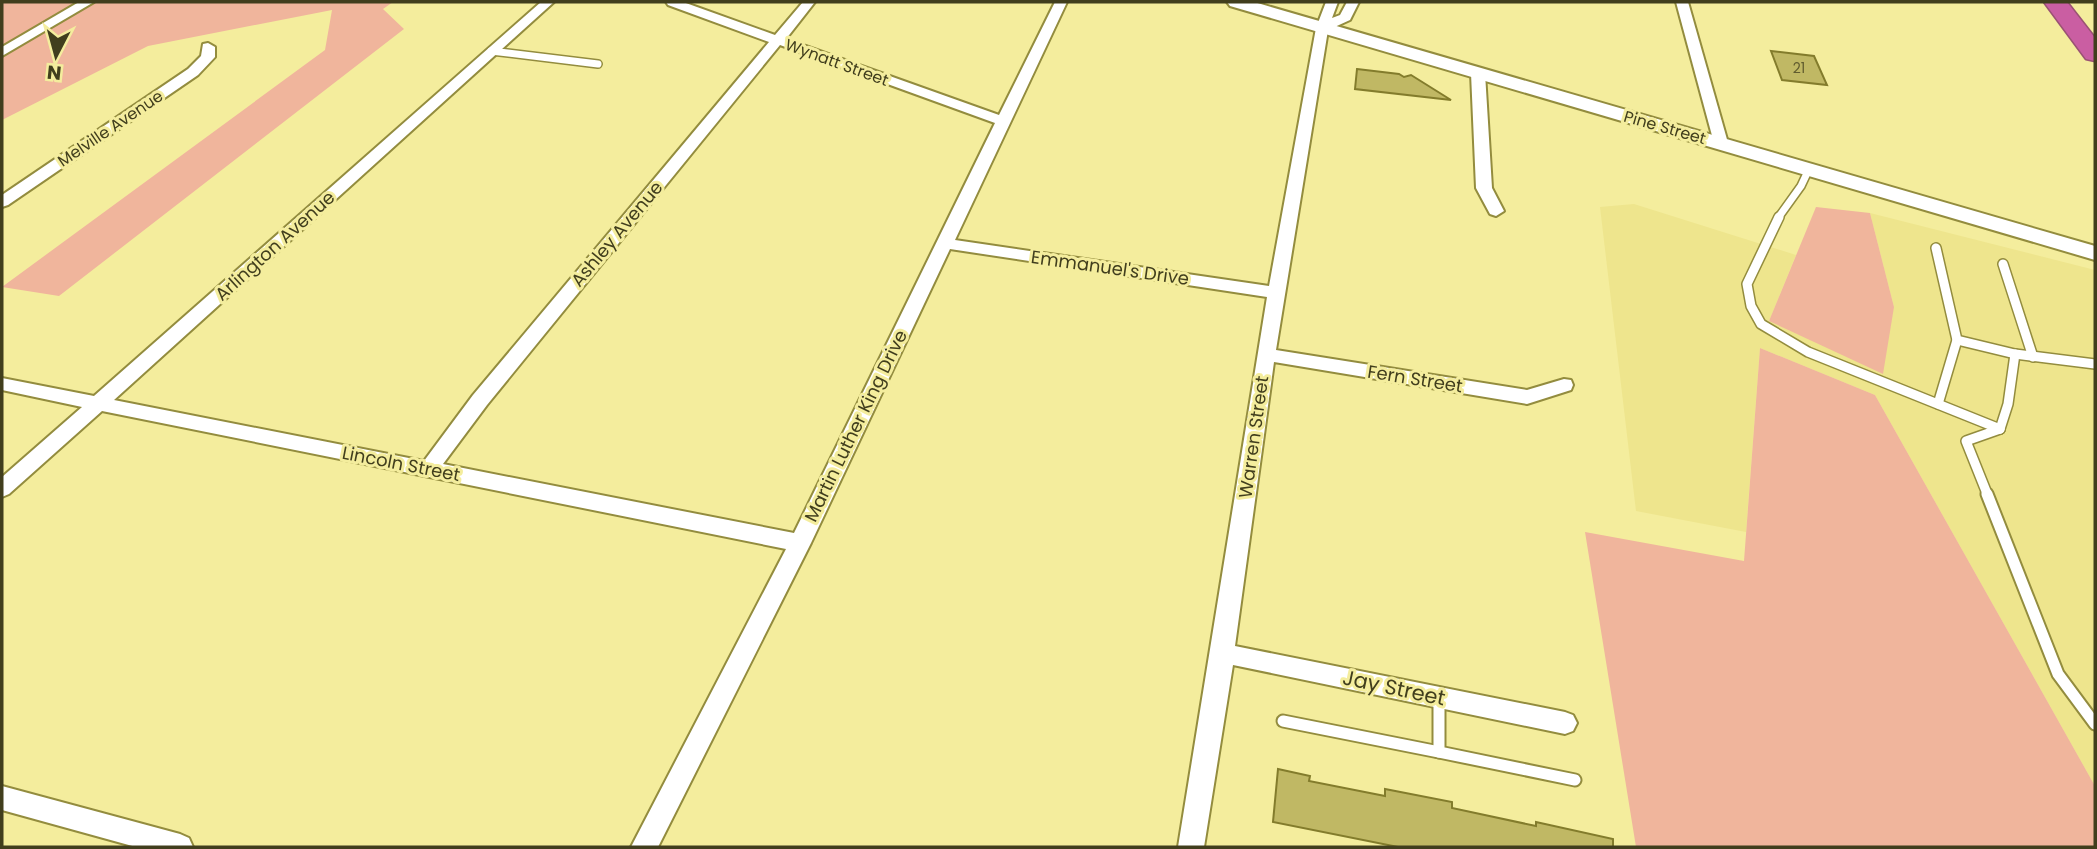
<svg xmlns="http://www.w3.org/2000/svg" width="2097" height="849" font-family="Poppins,sans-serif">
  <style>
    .built { fill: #eee58d }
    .green { fill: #f0b59c }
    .building { fill: #c0b864; stroke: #837c2c; stroke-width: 2 }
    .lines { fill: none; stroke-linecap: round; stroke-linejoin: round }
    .lane-far2-casing { stroke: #938c3e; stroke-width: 10 }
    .lane-far1-casing { stroke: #938c3e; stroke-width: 12 }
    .lane-casing { stroke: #938c3e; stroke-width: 15 }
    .street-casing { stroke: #938c3e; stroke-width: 4 }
    .secondary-casing { stroke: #938c3e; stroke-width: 4 }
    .highway-casing { stroke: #9a5373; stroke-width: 3 }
    .lane-far2 { stroke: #fff; stroke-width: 7 }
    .lane-far1 { stroke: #fff; stroke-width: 9 }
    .lane { stroke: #fff; stroke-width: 11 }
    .street { fill: #fff; fill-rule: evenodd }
    .secondary { fill: #fff; fill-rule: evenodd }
    .highway { fill: #ca5ea2; fill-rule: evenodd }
    .labels { text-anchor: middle; stroke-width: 6; stroke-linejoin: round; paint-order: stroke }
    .number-label { font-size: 14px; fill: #615c2f }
    .far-street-label { font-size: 16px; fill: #413e1d; stroke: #f4ed9d }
    .street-label { font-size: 18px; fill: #413e1d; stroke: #f4ed9d }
    .near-street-label { font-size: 21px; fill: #413e1d; stroke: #f4ed9d }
  </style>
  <rect width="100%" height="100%" fill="#f4ed9d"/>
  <!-- built -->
  <polygon class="built" points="1634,204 1796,255 1769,321 1894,307 1870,213 2095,270 2095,786 1875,395 1760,348 1746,532 1636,511 1600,207"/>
  <!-- green -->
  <g class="green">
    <polygon points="2,2 393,2 383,9 404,29 59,296 2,287 325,50 332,10 148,46 2,120"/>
    <polygon points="1816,207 1870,213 1894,307 1883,374 1769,321"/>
    <polygon points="1760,348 1875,395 2095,786 2095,847 1636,847 1585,532 1744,561"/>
  </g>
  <!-- building -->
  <g class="building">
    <polygon points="1771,51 1814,56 1827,85 1782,80"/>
    <polygon points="1357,69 1399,74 1404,77 1411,75 1451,100 1355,89"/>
    <polygon points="1278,769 1310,776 1309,781 1385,796 1385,789 1452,802 1452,808 1536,826 1536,822 1613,839 1613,847 1398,847 1273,822"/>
  </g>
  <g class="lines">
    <!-- lane-far2 casing -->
    <g class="lane-far2-casing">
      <g id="lane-far2">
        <polyline points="491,51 598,64"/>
        <polyline points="1778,218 1801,186 1809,169"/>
      </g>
    </g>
    <!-- lane-far1 casing -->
    <g class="lane-far1-casing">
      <g id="lane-far1">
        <polyline points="1779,217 1747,284 1751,306 1761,324 1808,352 2000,429"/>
        <polyline points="1936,248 1957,340 2015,354 2095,364"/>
        <polyline points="2003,264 2033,357"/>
        <polyline points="1938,404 1957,340"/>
        <polyline points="2000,429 2008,404 2015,354"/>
        <polyline points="1988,496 1966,441 2000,429"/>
      </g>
    </g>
    <!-- lane casing -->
    <g class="lane-casing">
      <g id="lane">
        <polyline points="1987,494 2058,674 2095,724"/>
        <polyline points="1439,698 1439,752 1575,780"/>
        <polyline points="1283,721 1439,752"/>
      </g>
    </g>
    <!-- street casing -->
    <g class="street-casing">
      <g id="street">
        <polygon points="79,2 94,2 2,56 2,47"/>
        <path d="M 541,2 L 554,2 L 114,400 L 424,461 L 473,395 L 769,42 L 668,5 L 666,2 L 683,2 L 775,35 L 803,2 L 815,2 L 786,39 L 999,115 L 1055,2 L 1067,2 L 955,240 L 1269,286 L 1316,28 L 1326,2 L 1338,2 L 1332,18 L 1340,15 L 1347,2 L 1359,2 L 1350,20 L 1328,30 L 1276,350 L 1527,390 L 1564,379 L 1571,380 L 1573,385 L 1571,390 L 1527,404 L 1274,362 L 1235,646 L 1565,712 L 1573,715 L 1577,723 L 1573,731 L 1565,734 L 1233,665 L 1204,847 L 1178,847 L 1267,297 L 950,249 L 811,543 L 658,847 L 631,847 L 786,549 L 102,411 L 9,494 L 2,497 L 2,477 L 82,407 L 2,390 L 2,378 L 94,396 ZM 780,45 L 995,123 L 794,533 L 443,464 L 487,405 Z"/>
        <polygon points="1676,2 1688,2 1728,143 1726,146 1716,146 1714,143"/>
        <polygon points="208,43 215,47 215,57 198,75 8,205 2,207 2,195 188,69 201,56 203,44"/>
        <polygon points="1478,69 1485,73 1492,188 1504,211 1496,216 1490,214 1476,188 1471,73"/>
        <polygon points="2,786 180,834 189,838 193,847 136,847 2,810"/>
      </g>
    </g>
    <!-- secondary casing -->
    <g class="secondary-casing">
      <polygon id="secondary" points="1227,2 1254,2 2095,246 2095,260 1230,6"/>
    </g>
    <!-- highway casing -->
    <g class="highway-casing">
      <polygon id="highway" points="2044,2 2067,2 2095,38 2095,61 2086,59"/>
    </g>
    <!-- lane-far2 -->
    <use href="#lane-far2" class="lane-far2"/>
    <!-- lane-far1 -->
    <use href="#lane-far1" class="lane-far1"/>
    <!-- lane -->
    <use href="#lane" class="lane"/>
    <!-- street -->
    <use href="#street" class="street"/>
    <!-- secondary -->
    <use href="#secondary" class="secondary"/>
    <!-- highway -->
    <use href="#highway" class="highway"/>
  </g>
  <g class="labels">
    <!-- number labels -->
    <g class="number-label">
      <text x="1799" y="73">21</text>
    </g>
    <!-- far-street labels -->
    <g class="far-street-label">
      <text transform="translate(837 62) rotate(20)" y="6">Wynatt Street</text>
      <text transform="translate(1665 127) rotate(16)" y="6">Pine Street</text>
      <text transform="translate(110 128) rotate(-34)" y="6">Melville Avenue</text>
    </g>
    <!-- street labels -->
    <g class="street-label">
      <text transform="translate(617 234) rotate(-50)" y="6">Ashley Avenue</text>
      <text transform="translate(275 246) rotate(-42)" y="6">Arlington Avenue</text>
      <text transform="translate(1110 268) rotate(8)" y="6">Emmanuel's Drive</text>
      <text transform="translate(1415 379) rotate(9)" y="6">Fern Street</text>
      <text transform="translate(856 426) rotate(-64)" y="6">Martin Luther King Drive</text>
      <text transform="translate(1254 437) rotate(-82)" y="6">Warren Street</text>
      <text transform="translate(401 464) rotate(11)" y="6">Lincoln Street</text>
    </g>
    <!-- near-street labels -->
    <g class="near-street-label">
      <text transform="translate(1394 688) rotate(12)" y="7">Jay Street</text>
    </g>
  </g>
  <!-- border -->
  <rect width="2097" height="849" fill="none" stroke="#413e1d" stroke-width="7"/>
  <!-- north arrow -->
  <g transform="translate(56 56) rotate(186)" stroke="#f4ed9d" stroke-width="5" paint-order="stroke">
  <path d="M0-5L12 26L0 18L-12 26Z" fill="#413e1d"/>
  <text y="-10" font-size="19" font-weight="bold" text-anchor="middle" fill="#413e1d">N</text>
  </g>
</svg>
